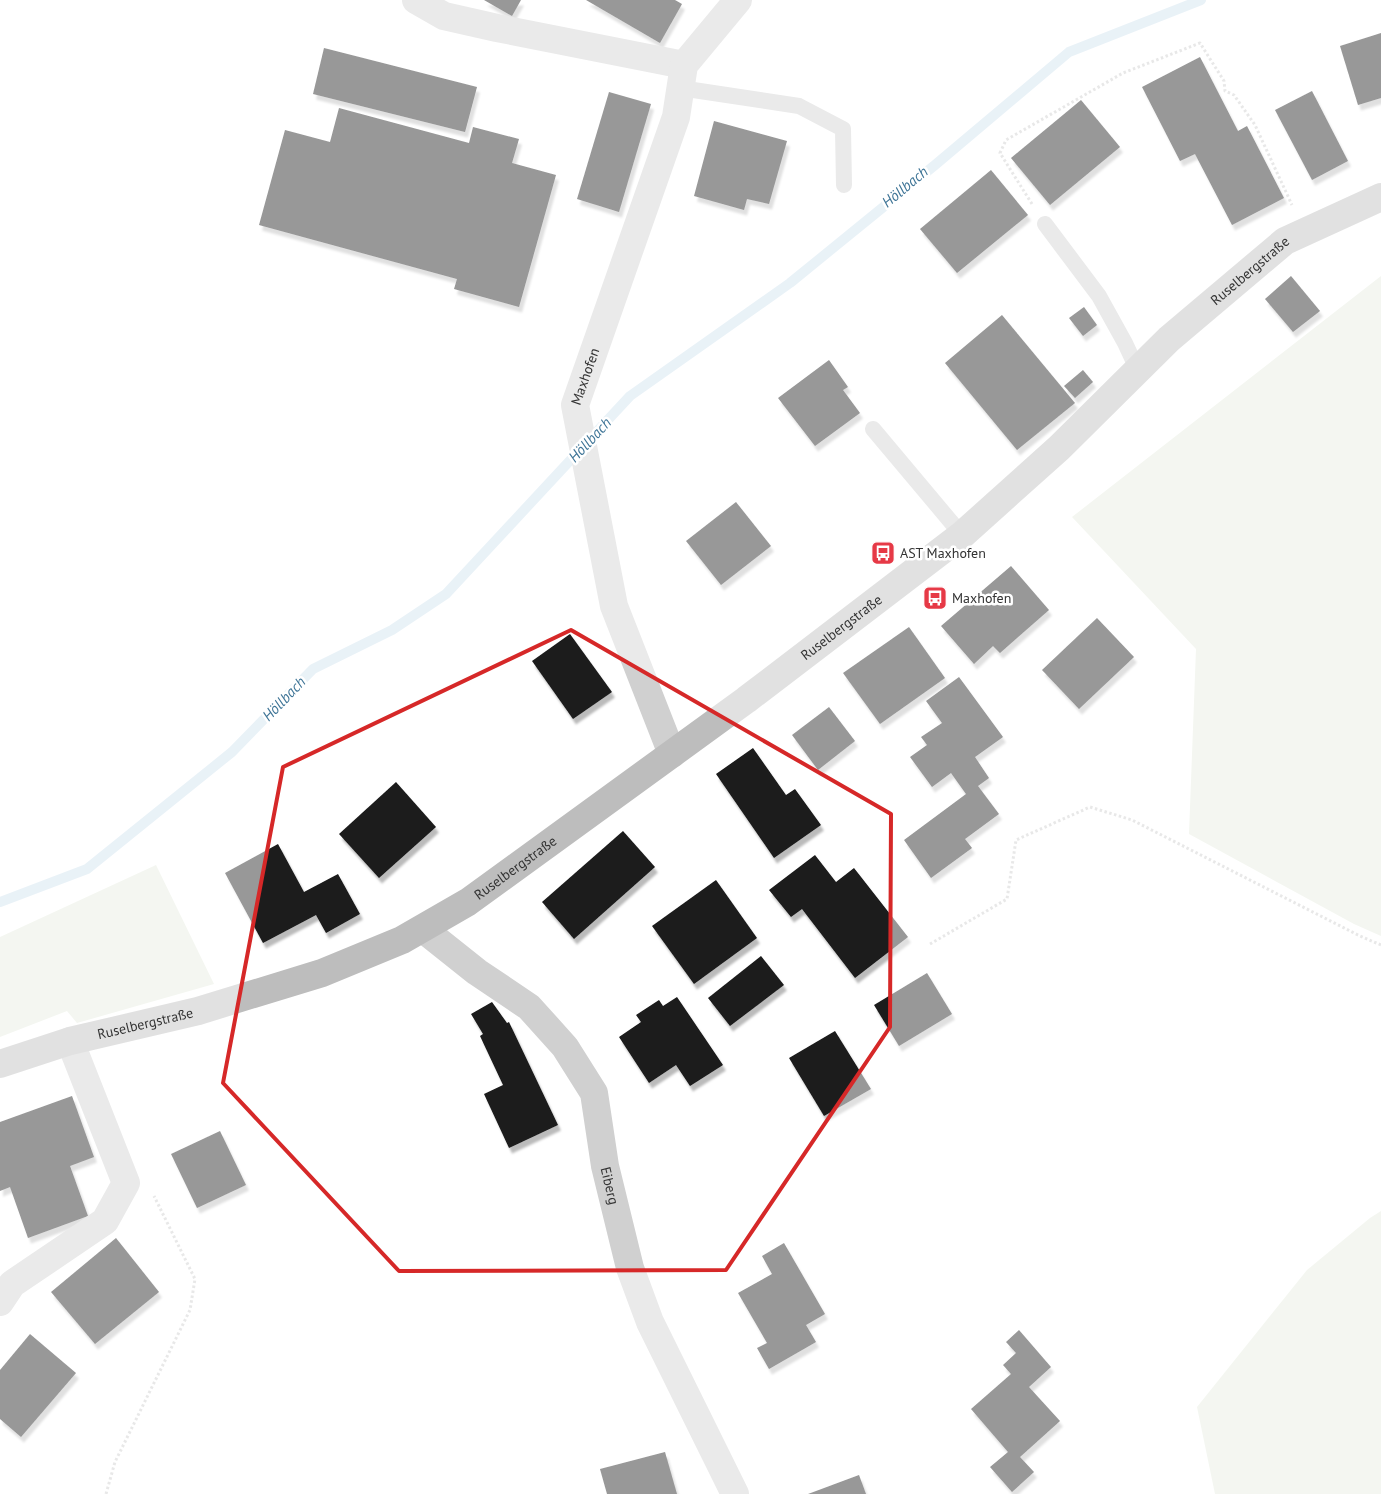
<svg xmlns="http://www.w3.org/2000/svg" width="1381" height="1494" font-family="'PT Sans',sans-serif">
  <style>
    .green { fill: #e6ecdf }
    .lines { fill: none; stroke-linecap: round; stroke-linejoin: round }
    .stream { stroke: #cfe2ee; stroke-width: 10 }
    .building { fill: #1a1a1a; filter: url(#shadow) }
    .path { stroke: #cdcdcd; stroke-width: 3; stroke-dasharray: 2.5 2.5; stroke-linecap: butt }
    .lane { stroke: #d0d0d0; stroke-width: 16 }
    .street { stroke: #d0d0d0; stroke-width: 28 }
    .secondary { stroke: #bdbdbd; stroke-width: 28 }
    .marked { fill: none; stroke: #d62828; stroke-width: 4; stroke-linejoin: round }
    .labels { text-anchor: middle; stroke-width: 5; stroke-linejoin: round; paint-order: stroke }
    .street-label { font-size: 14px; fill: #333; stroke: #fff }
    .poi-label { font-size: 14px; fill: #333; stroke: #fff; text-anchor: start }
    .water-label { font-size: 15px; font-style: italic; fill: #3f7597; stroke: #fff }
  </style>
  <defs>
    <filter id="shadow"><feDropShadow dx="3" dy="5.5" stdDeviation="1" flood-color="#0004"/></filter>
  </defs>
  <rect width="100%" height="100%" fill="#fff"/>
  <!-- green -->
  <g class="green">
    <polygon points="1381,276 1381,936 1354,924 1189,834 1196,649 1072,517"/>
    <polygon points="156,865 214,984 77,1023 67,1011 0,1037 0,937"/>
    <polygon points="1381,1211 1381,1494 1215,1494 1197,1407 1307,1270 1370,1218"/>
  </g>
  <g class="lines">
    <!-- stream -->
    <polyline class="stream" points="0,902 87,869 232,752 313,669 392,630 446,594 630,396 790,283 935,165 1069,52 1201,0"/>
  </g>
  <!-- building -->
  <g class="building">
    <polygon points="484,0 521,0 512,16"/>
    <polygon points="586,0 675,0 682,4 660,43"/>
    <polygon points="1381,33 1381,98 1358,105 1340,46"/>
    <polygon points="324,48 477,87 465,132 313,94"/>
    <polygon points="1200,57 1238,131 1247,126 1284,198 1232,225 1195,154 1180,161 1142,87"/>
    <polygon points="1312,91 1348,161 1312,180 1275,110"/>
    <polygon points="609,92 651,104 619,212 577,199"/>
    <polygon points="1081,100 1120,147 1050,205 1011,158"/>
    <polygon points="339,108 469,143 473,127 519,139 512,163 556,175 519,307 454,289 457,279 259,225 285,130 330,142"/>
    <polygon points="714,121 787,141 769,204 747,199 744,210 694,196"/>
    <polygon points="991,170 1028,215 957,273 920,229"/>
    <polygon points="1291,276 1320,311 1293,332 1265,299"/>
    <polygon points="1084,307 1097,325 1083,336 1069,318"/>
    <polygon points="1002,315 1075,403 1017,450 945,363"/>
    <polygon points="829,360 848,387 843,390 860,413 815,446 778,398"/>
    <polygon points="1083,370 1093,382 1075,398 1064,386"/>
    <polygon points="736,502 771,546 721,585 686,541"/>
    <polygon points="1011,566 1049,610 1000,653 993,646 974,664 941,626"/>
    <polygon points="1097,618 1134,657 1079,709 1042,670"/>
    <polygon points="909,627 945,678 880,724 843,673"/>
    <polygon points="570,634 612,692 573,719 532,661"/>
    <polygon points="959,677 1003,737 975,757 989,778 978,786 999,814 965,839 972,848 931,878 904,840 966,794 951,773 932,787 910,757 927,745 921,737 942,723 926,701"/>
    <polygon points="829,707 855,741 818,770 792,735"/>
    <polygon points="753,748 786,795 795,789 821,825 774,858 716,774"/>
    <polygon points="396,782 436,827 379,878 339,834"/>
    <polygon points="623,831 655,867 574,939 542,902"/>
    <polygon points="278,844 304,892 338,874 360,914 326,933 316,915 263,943 225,873"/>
    <polygon points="815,855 836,882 854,868 908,937 855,978 802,909 791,917 769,890"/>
    <polygon points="716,880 757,938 694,984 652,926"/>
    <polygon points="761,956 784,985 730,1026 708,998"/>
    <polygon points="927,973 952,1014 899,1046 874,1005"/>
    <polygon points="677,997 723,1065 690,1086 676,1065 649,1083 619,1037 641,1022 636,1015 659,1000 663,1006"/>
    <polygon points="492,1002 507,1023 509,1022 558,1125 509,1148 484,1094 503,1085 480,1036 483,1034 471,1014"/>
    <polygon points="835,1031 871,1089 824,1116 789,1058"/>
    <polygon points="72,1096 94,1157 70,1166 88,1216 28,1238 10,1187 0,1191 0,1122"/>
    <polygon points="220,1131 246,1185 197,1208 171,1154"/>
    <polygon points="116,1238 159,1292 95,1344 51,1292"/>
    <polygon points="784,1243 825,1314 806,1325 816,1342 769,1369 757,1348 767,1343 738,1293 772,1274 762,1256"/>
    <polygon points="1019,1330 1051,1367 1029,1387 1060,1421 1020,1457 1034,1472 1012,1492 990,1467 1008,1452 971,1409 1011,1374 1003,1365 1016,1353 1006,1342"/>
    <polygon points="30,1334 76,1373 21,1437 0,1419 0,1370"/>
    <polygon points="665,1452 677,1494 607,1494 600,1469"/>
    <polygon points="859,1475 866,1494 808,1494"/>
  </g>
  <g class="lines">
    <!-- path -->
    <g class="path">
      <polyline points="1032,204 1000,153 1006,140 1123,73 1200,43 1224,81 1225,91 1234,95 1255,125 1292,205"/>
      <polyline points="930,944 1007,899 1016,840 1090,807 1132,820 1358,935 1381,945"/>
      <polyline points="106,1494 115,1462 190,1310 195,1279 154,1196"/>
    </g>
    <!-- lane -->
    <g class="lane">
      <polyline points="680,88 799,106 843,129 844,185"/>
      <polyline points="1045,224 1099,296 1125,343 1138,371"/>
      <polyline points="873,429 962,535"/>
    </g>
    <!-- street -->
    <g class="street">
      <polyline points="416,0 444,16 497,28 684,65"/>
      <path id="s1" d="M 672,754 L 614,606 L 575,405 L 676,117 L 684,65 L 738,0"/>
      <path id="s2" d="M 423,929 L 477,972 L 529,1007 L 565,1047 L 594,1093 L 605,1166 L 630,1268 L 650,1322 L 735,1494"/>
      <polyline points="0,1302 12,1284 105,1221 126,1183 70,1041"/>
    </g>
    <!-- secondary -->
    <path class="secondary" id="s3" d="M 0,1064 L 70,1041 L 198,1011 L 322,973 L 402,940 L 468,902 L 746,700 L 962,535 L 1059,448 L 1169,339 L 1285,241 L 1381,197"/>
  </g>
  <!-- marked area -->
  <path d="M0 0H1381V1494H0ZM 571,630 L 891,814 L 890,1027 L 726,1270 L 399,1271 L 223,1083 L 283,767 Z" fill="#fff" fill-opacity=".55" fill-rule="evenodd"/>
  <path class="marked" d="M 571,630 L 891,814 L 890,1027 L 726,1270 L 399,1271 L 223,1083 L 283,767 Z"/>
  <!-- icons -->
  <defs>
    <g id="bus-square" transform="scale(1.25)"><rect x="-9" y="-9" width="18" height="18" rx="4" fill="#e63946" stroke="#fff"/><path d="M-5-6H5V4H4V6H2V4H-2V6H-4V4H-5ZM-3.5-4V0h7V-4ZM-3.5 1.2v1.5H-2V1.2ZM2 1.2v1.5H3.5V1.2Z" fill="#fff"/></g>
  </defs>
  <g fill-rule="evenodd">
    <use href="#bus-square" x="883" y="553"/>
    <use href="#bus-square" x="935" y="598"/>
  </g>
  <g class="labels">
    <!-- street labels -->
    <g class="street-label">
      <text dy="5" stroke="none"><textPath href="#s3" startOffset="1504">Ruselbergstraße</textPath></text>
      <text dy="5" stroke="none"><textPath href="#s1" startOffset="394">Maxhofen</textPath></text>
      <text dy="5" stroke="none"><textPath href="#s3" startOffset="961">Ruselbergstraße</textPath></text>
      <text dy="5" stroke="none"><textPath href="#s3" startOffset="556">Ruselbergstraße</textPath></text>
      <text dy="5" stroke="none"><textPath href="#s3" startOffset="151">Ruselbergstraße</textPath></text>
      <text dy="5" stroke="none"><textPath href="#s2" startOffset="334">Eiberg</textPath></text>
    </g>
    <!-- poi labels -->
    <g class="poi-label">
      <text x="900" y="558">AST Maxhofen</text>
      <text x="952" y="603">Maxhofen</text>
    </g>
    <!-- water labels -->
    <g class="water-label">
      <text transform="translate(905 187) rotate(-40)" y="5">Höllbach</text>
      <text transform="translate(590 440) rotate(-47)" y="5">Höllbach</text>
      <text transform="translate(284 699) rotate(-46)" y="5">Höllbach</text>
    </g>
  </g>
</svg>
